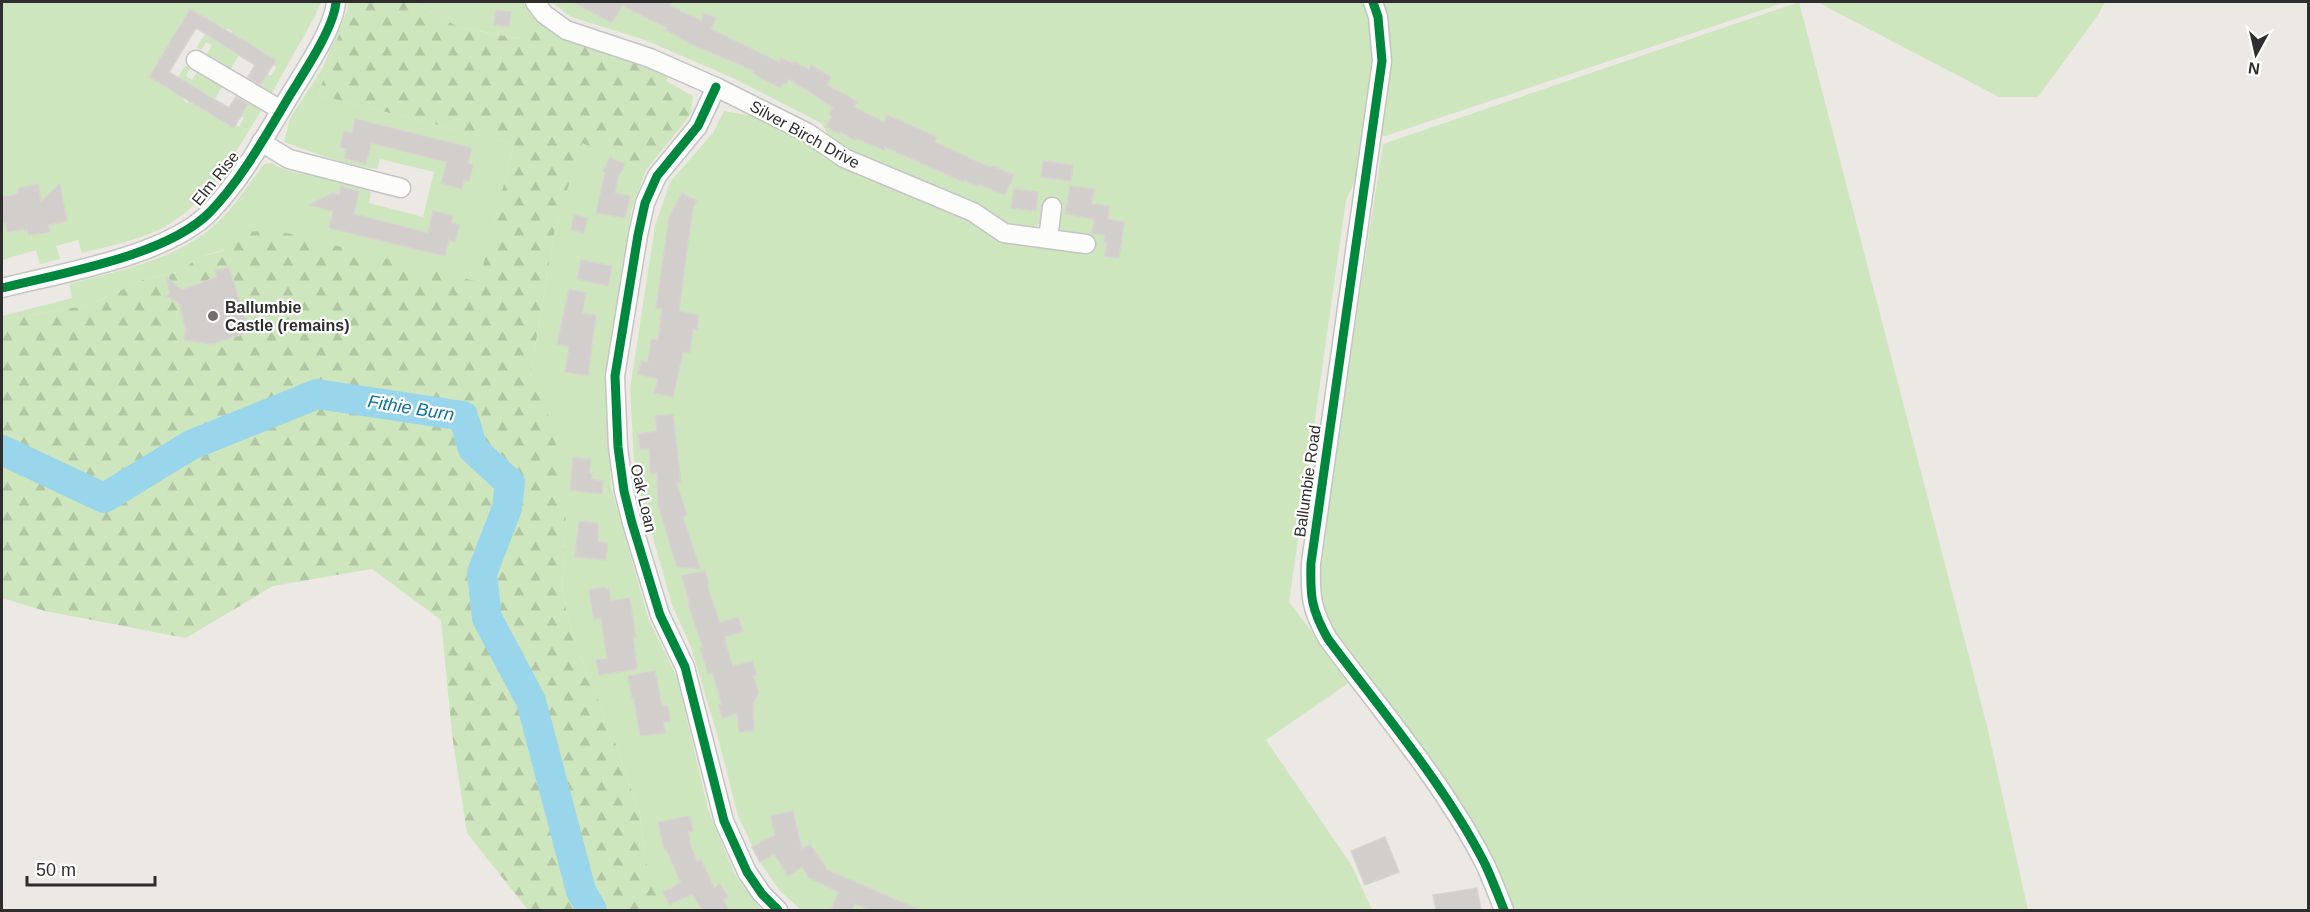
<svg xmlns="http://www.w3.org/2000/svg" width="2310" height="912" font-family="Arial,sans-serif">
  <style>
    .green { fill: #cee6be }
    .forest { fill: url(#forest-firs) }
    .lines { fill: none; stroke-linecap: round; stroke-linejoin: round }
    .river { stroke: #99d6ec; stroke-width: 30 }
    .building { fill: #d1cecb; stroke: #d7d4d0; stroke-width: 1.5 }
    .street-casing { stroke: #c5c4c5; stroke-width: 21 }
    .street { stroke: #fcfcfb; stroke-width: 18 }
    .cycleway-casing { stroke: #fff; stroke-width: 13 }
    .cycleway { stroke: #00873e; stroke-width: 9 }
    .poi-dot { fill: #706f6e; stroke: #fff; stroke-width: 2 }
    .labels { text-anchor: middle; stroke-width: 4.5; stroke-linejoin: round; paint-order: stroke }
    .street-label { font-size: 16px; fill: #2e2e2e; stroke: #fff }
    .poi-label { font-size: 16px; font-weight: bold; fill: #2e2e2e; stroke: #fff; text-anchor: start }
    .water-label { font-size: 18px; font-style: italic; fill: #0d6fa3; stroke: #fff }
  </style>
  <defs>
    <pattern id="forest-firs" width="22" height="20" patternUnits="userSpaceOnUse" patternTransform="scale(1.5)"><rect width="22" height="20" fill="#cee6be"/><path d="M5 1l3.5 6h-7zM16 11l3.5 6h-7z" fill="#b1c6a4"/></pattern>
  </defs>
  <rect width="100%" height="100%" fill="#ece8e4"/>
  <!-- green -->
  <g class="green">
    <path d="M 2,2 L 321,2 L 315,16 L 269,98 L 259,87 L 267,74 L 271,76 L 276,67 L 273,65 L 275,60 L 231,33 L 232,31 L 227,29 L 226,30 L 191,9 L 149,77 L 184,98 L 183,100 L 187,103 L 189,101 L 233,128 L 236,125 L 239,127 L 244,118 L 241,116 L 250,102 L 264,106 C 237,149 211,200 166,226 C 147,238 105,247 82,253 L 78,240 L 56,246 L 60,259 L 40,264 L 36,250 L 2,260 Z"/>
    <polygon points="414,2 523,2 529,7 522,39 458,27"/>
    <polygon points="552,2 1786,2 1376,139 1346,200 1289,602 1350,682 1266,740 1352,866 1372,910 801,910 779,890 760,862 738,816 717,734 691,647 672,605 641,496 634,459 630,389 655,226 670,182 713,133 724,111 747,115 749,110 828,151 838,164 971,219 1003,239 1084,251 1087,238 1068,235 1059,228 1058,208 1044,207 1042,219 1037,226 1025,230 1000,222 976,205 834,145 821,123 735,79 645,40 571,17"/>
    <polygon points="1799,2 1987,726 2028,910 1514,910 1496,865 1431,758 1333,634 1318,601 1318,564 1383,144"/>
    <polygon points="1817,2 2105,2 2098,15 2038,97 1999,97"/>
    <path d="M 347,11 L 318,95 L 514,144 L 479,283 L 283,232 L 200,257 L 179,272 L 142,280 L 90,305 L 2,320 L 2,316 L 72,298 L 69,284 C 123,270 185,258 224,216 C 239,200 251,181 264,164 L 272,163 C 285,172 297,172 312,175 C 332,179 353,183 371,192 L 369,203 L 423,217 L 434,172 L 380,159 L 377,169 C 344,165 315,153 284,142 L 290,118 L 322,69 Z"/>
    <polygon points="205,34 239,55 230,70 206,56 212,45 206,42 201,50 197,47"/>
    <polygon points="185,66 190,68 186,76 192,80 198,71 223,85 215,99 178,77"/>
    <polygon points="582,142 646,170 632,208 605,377 611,487 648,618 677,677 708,809 734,873 761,910 661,909 645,859 640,815 615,742 574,640 562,593 566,515 530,377 555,228"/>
  </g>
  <!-- forest -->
  <polygon class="forest" points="348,2 414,2 458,27 521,39 529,7 669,75 666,81 693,96 691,114 646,170 582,143 555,228 530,377 553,425 566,515 562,593 574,640 615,742 640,815 645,859 662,910 528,910 467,833 452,734 441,620 372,569 273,586 186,638 45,611 2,598 2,320 90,305 142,280 179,272 200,257 223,251 238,231 283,232 479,282 514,144 318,95 347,11"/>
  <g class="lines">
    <!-- river -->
    <polyline class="river" points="2,450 104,498 191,445 317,394 463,416 473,449 510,483 507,508 482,573 487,618 531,701 581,891 592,910"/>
  </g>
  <!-- building -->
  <g class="building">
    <polygon points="573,2 672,2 670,6 701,21 704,13 716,18 711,29 779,62 781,58 793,64 794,62 809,69 811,65 831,77 827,85 857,101 854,107 884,122 887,115 937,137 934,142 992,168 993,166 1014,175 1005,195 979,184 978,186 965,180 964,182 885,147 884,150 856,138 855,140 840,132 839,134 826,127 832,116 829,114 833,107 789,79 786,84 783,83 780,88 753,73 754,71 691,44 666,30 667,28 622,5 612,23"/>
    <polygon points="190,9 276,60 260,85 248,77 255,65 196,28 169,72 229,108 236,97 248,104 234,128 149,77"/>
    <polygon points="496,10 511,12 509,27 494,25"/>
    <polygon points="355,119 472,148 468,163 473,165 469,181 464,180 462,189 441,183 447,162 371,143 366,164 344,158 347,149 340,147 344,131 352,133"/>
    <polygon points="610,157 625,164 618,177 615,193 630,196 625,218 596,213 605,172 603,171"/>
    <polygon points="1043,161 1073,165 1071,181 1041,177"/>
    <polygon points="38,184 41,202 60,184 67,221 48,225 50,232 29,235 27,229 7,232 6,223 2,224 2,197 19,194 18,188"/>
    <polygon points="1070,186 1094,189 1092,204 1109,206 1108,219 1124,222 1119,258 1105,256 1107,243 1104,243 1105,235 1092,234 1094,219 1065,214"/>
    <polygon points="341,187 359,191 354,214 428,233 433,211 453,216 451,223 459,225 455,242 449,240 445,256 329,228 333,211 309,205 332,193 339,195"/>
    <polygon points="1014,189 1038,192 1036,211 1011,208"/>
    <polygon points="682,193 697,201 693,207 679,311 699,315 697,330 693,329 690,353 683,352 673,397 654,393 658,379 638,374 641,361 648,362 651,339 658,340 662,309 656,308 669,217"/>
    <polygon points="574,215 587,218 584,233 571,230"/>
    <polygon points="581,260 612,266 608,286 577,279"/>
    <polygon points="229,268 249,332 212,344 184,340 186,330 179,302 166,296 170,294 167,278 182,290 217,277 215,270"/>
    <polygon points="569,289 586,293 582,313 596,315 588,376 565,372 569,347 557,344"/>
    <polygon points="673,414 681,483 676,483 687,515 683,517 700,569 677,567 658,505 657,473 650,473 649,449 640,450 638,434 657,431 655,416"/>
    <polygon points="573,457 591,459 589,473 592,473 591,479 603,481 602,494 570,490"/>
    <polygon points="579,521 598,523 598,542 608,543 606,560 575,557"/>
    <polygon points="705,571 709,584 707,585 720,623 738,617 743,631 724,637 733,667 752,661 757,675 753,676 759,693 753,703 754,731 739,732 737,713 723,718 718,705 722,704 712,672 708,674 700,648 703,647 688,604 690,604 681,575"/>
    <polygon points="605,587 605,589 609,589 611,601 630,598 636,637 633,637 637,669 599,675 596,660 607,658 601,618 594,619 589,590"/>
    <polygon points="655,671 662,706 668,706 670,721 663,722 665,733 640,736 634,699 632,699 628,676"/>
    <polygon points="793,811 802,849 810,844 827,870 920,910 869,910 855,904 852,910 831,910 839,892 809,878 802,867 788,876 774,854 760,862 752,847 775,835 771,816"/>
    <polygon points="690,816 693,831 688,832 691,847 697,861 701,860 714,888 720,884 728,897 723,900 729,910 702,910 692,894 669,905 663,892 681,883 666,849 664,849 658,822"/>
    <polygon points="1385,837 1399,872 1365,885 1351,851"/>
    <polygon points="1477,888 1481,910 1436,910 1433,895"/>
  </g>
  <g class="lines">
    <!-- street casing -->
    <g class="street-casing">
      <g id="street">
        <polyline points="535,2 544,14 566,30 650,58 716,87 808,133 844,158 973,212 1004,233 1086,244"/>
        <path d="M 1373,2 L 1378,17 L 1382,61 L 1311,563 C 1310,596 1311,609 1328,639 C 1381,710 1445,785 1485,864 C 1492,879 1498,895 1504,910"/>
        <polyline points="196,60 281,110"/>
        <polyline points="716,87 698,126 657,176 645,203 638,235 615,376 618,447 624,491 632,523 660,615 685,667 724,821 747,872 762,894 778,910"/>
        <polyline points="261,142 289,159 401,188"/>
        <polyline points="1048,239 1052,207"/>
        <path d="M 2,288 C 61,273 167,256 210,212 C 242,179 266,135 290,95 C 304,72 334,28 336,2"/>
      </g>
    </g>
    <!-- street -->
    <use href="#street" class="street"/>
    <!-- cycleway casing -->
    <g class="cycleway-casing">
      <g id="cycleway">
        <path d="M 1373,2 L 1378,17 L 1382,61 L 1311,563 C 1310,596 1311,609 1328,639 C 1381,710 1445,785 1485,864 C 1492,879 1498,895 1504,910"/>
        <polyline points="716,87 698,126 657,176 645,203 638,235 615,376 618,447 624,491 632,523 660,615 685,667 724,821 747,872 762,894 778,910"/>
        <path d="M 2,288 C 61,273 167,256 210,212 C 242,179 266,135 290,95 C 304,72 334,28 336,2"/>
      </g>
    </g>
    <!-- cycleway -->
    <use href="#cycleway" class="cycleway"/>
  </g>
  <!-- markers -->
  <circle class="poi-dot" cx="213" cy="316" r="6"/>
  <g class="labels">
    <!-- street labels -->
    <g class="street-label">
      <text transform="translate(805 134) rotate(29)" y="6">Silver Birch Drive</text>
      <text transform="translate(215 178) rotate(-51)" y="6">Elm Rise</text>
      <text transform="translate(1307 481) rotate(-82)" y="6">Ballumbie Road</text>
      <text transform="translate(644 498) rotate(77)" y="6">Oak Loan</text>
    </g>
    <!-- poi labels -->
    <g class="poi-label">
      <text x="225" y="313">Ballumbie<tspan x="225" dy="18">Castle (remains)</tspan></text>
    </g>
    <!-- water labels -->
    <g class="water-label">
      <text transform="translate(411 408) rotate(9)" y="6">Fithie Burn</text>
    </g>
  </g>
  <!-- border -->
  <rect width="2310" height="912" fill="none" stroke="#2e2e2e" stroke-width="6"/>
  <!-- north arrow -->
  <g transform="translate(2256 54) rotate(188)" stroke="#ffffff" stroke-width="4.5" paint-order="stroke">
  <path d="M0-4.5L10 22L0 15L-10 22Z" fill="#2e2e2e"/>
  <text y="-9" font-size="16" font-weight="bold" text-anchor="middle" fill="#2e2e2e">N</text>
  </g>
  <!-- scale -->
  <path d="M27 876v9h128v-9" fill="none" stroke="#2e2e2e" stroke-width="3"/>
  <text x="36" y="876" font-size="18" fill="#2e2e2e" stroke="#ffffff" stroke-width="4.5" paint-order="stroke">50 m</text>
</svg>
